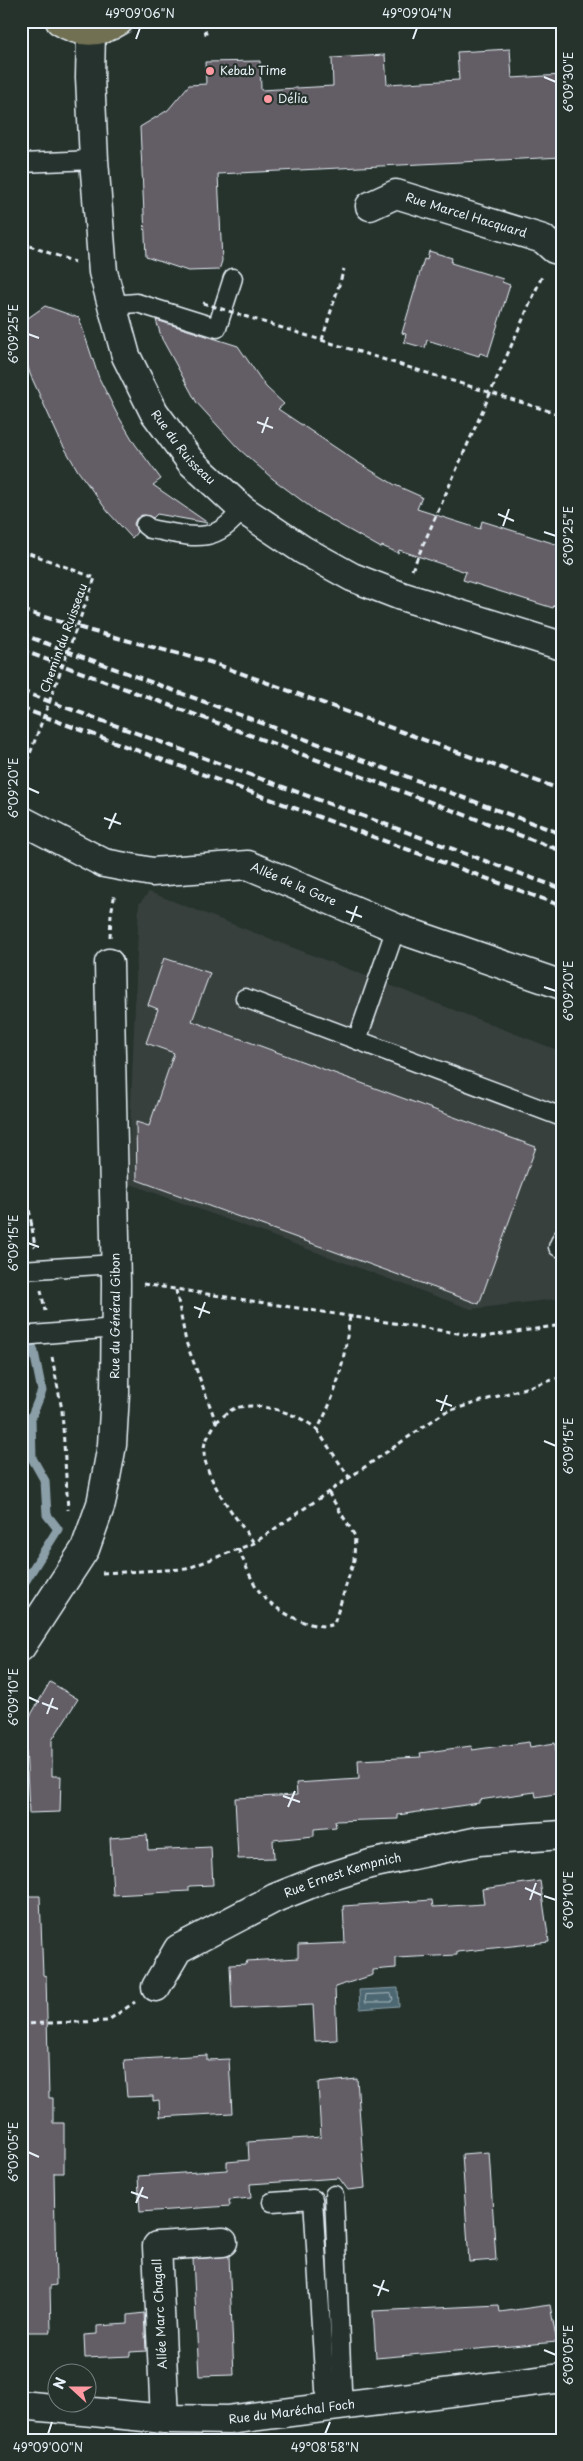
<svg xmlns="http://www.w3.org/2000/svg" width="583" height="2461" font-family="'Playpen Sans',sans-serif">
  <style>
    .built { fill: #39403e }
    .water { fill: #4d6872; stroke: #8b9fa8 }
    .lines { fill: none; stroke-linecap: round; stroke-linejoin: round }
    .shore { stroke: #aabac2; stroke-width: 1 }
    .stream { stroke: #8b9fa8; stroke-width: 9 }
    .building { fill: #645d65; stroke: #e8f1f8 }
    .service-casing { stroke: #e8f1f8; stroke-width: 21 }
    .minor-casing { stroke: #e8f1f8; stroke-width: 31 }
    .primary-casing { stroke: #e8f1f8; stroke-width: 31 }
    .path { stroke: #e8f1f8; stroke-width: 3; stroke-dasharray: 5 4; stroke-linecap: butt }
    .service { stroke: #26332d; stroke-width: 18 }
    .minor { stroke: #26332d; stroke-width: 28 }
    .primary { stroke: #716f52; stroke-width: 28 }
    .rail { stroke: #e8f1f8; stroke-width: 4; stroke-dasharray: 8 4; stroke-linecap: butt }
    .path-bridge { stroke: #e8f1f8; stroke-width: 3; stroke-dasharray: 5 4; stroke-linecap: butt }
    .ticks { fill: none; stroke: #e8f1f8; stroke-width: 2 }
    .poi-dot { fill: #ff9aa2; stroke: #26332d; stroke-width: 2 }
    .labels { text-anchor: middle; stroke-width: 4.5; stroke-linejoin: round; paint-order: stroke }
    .poi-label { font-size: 12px; fill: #e8f1f8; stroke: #26332d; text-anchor: start }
    .street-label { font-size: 12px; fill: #e8f1f8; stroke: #26332d }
    .neatline { fill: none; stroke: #e8f1f8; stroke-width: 2 }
    .ticks-label { font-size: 12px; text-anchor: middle; fill: #e8f1f8 }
  </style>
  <rect width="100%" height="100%" fill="#26332d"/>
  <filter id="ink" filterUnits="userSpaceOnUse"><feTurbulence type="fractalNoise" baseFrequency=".02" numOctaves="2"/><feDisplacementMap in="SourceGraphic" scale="10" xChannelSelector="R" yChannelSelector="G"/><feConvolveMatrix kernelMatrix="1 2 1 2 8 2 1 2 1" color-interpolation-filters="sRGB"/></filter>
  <g filter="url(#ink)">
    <!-- built -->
    <polygon class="built" points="149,892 562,1052 562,1298 471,1309 128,1183 139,904"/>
    <!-- water -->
    <polygon class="water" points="398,1988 399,2006 360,2009 359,1990"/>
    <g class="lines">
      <!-- shore -->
      <polygon class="shore" points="391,1994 393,1999 391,2002 365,2002 366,1995"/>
      <!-- stream -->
      <polyline class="stream" points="21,1312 34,1352 42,1391 31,1418 32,1458 45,1481 47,1515 58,1529 21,1588"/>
    </g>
    <!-- building -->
    <g class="building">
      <polygon points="510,49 512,78 562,75 562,157 218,174 222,261 219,270 188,271 146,257 140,127 168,110 189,85 206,84 205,62 260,61 261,90 333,86 332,58 385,55 387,84 459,80 457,52"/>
      <polygon points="429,251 452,258 451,263 503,279 502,282 510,285 488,356 480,353 479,356 427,340 425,348 404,342 406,334 402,333 424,259 427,260"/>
      <polygon points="45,306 79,318 99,378 116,412 135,444 161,479 153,485 208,523 157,514 153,518 142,515 136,519 134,524 137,532 132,538 108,512 78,471 61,442 30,374 21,342 21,323"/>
      <polygon points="156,320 238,346 266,387 284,404 278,409 357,462 395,485 422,497 417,509 480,529 482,521 562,546 562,608 554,605 553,608 463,580 466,572 399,550 398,553 382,546 381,548 317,512 273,479 239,449 197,403 162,339"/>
      <polygon points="164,958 210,973 192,1021 536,1147 479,1304 137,1180 136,1122 149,1126 174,1053 146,1043 158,1009 148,1005"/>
      <polygon points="50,1682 78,1699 52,1740 52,1776 61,1776 60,1812 29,1813 25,1725"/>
      <polygon points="529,1742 530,1747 555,1743 561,1793 536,1797 535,1792 479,1800 479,1803 398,1815 398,1819 335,1821 336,1827 314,1829 314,1836 273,1840 274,1858 238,1859 235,1798 297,1795 296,1783 359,1779 358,1760 421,1757 420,1753 471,1746 472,1750"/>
      <polygon points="147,1835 148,1850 211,1847 213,1885 189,1886 189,1891 113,1895 110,1838"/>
      <polygon points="540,1881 549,1942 457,1952 457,1955 396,1958 396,1968 373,1970 373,1975 335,1987 337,2040 315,2041 313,2005 232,2009 230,1965 246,1964 247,1961 298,1958 298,1945 345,1943 343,1906 432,1900 433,1907 484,1904 482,1889"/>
      <polygon points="21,1896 40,1896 43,1975 46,1976 49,2098 53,2098 53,2123 64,2123 64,2173 54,2173 56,2285 50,2286 51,2332 21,2332 21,2286 23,2286"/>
      <polygon points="207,2055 207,2060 229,2059 232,2113 160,2117 159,2100 153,2101 153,2096 127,2097 124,2060"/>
      <polygon points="357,2079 365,2188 348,2190 339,2178 250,2184 251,2198 229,2200 230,2206 140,2212 138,2176 227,2170 227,2162 249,2160 248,2142 321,2137 318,2083"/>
      <polygon points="489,2152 496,2260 469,2262 462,2154"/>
      <polygon points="229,2256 234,2375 199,2376 193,2259"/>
      <polygon points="499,2305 500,2312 550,2305 557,2342 376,2358 373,2311"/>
      <polygon points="144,2313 146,2351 130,2352 130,2356 85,2358 84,2335 97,2334 97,2326 128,2324 128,2315"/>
    </g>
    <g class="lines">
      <!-- service casing -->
      <g class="service-casing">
        <g id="service">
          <polyline points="21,163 94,160"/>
          <polyline points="111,305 137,303 217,328 233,278"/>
          <path d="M 145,525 L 150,529 C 191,536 215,547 242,509"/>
          <polyline points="245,998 562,1117"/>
          <polyline points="357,1040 396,928"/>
          <polyline points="558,1247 562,1238"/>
          <polyline points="21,1270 115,1264"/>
          <polyline points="21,1336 115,1328"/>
          <polyline points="334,2195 342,2389 345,2407"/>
          <polyline points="272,2202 313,2199 325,2389 330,2408"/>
        </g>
      </g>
      <!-- minor casing -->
      <g class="minor-casing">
        <g id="minor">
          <path id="s1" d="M 91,32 L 90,77 L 94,160 L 103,272 L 126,356 L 154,412 L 191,462 L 242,509 L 303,550 L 352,577 L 401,596 L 562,646"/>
          <path id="s2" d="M 370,206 L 396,194 L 543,239 L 554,249 L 562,251"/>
          <path id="s3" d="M 21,820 L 104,863 L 152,872 L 248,865 L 396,928 L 562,985"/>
          <path id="s4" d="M 21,1647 L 85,1549 L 101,1504 L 112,1445 L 115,1393 L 116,1283 L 109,963"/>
          <path id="s5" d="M 156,1987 L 178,1949 L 275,1898 L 320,1880 L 370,1864 L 479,1841 L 562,1835"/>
          <path id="s6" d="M 21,2405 L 165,2419 L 228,2420 L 562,2378"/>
          <polyline points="165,2419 157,2246 223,2242"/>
        </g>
      </g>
      <!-- primary casing -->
      <g class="primary-casing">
        <path id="primary" d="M 60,21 C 80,34 99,34 119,21"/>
      </g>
      <!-- path -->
      <g class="path">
        <polyline points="203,21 207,38"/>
        <polyline points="21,243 75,262"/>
        <polyline points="244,316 562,415"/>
        <polyline points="322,340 344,269"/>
        <polyline points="21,550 95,578"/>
        <polyline points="412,570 543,274"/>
        <polyline points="110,937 111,914 115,893"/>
        <polyline points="21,1157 35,1247"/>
        <polyline points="21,1223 33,1225"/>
        <polyline points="143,1284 483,1337 562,1325"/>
        <polyline points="41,1290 45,1311"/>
        <path d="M 176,1290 L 186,1342 L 216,1422 C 213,1428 208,1436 205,1443 C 197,1471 238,1520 254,1543"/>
        <polyline points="52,1357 62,1410 68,1510"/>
        <path d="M 216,1422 C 222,1418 229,1410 236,1408 C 257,1401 302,1414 317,1430 C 339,1391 344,1359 350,1316"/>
        <polyline points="317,1430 349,1477"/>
        <path d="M 238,1549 C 245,1563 250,1578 259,1591 C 271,1609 314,1633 334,1624 L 354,1560 L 355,1536 L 328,1492"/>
        <polyline points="102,1573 186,1569 254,1543 445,1412 562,1377"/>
        <polyline points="21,2024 107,2021 135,2002"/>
      </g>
      <!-- service -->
      <use href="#service" class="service"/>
      <!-- minor -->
      <use href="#minor" class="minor"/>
      <!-- primary -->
      <use href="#primary" class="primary"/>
      <!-- rail -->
      <g class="rail">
        <polyline points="21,610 91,631 210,662 562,790"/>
        <polyline points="21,634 562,834"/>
        <polyline points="21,650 562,851"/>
        <polyline points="21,691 562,889"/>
        <polyline points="21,708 562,906"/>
      </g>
      <!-- path-bridge -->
      <g class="path-bridge">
        <polyline points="203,303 241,315"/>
        <polyline points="21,778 95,578"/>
      </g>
    </g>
  </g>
  <!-- ticks -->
  <path class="ticks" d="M 136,39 L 140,28M 413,39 L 417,28M 544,77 L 556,82M 28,334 L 39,338M 257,422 L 273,428M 262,433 L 268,417M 498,514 L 514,521M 503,526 L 509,509M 544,532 L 556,536M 28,788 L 39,793M 104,818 L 121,824M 109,829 L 116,813M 346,911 L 362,917M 351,922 L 357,906M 544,987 L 556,991M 28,1243 L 39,1247M 194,1307 L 210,1313M 199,1318 L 205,1302M 436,1400 L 452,1406M 441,1411 L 447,1395M 544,1441 L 556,1446M 28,1697 L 39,1702M 42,1703 L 58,1709M 47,1714 L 53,1698M 283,1796 L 300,1802M 288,1807 L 295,1791M 525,1888 L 541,1895M 544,1896 L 556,1900M 530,1900 L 536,1883M 28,2152 L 39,2157M 131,2192 L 148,2198M 136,2203 L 143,2187M 373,2285 L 389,2291M 378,2296 L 384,2280M 544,2350 L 556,2355M 48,2434 L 52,2422M 325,2434 L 330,2422"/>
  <!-- markers -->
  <g class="poi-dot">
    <circle cx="210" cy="71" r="5"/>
    <circle cx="268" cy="99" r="5"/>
  </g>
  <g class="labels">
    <!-- poi labels -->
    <g class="poi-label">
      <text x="220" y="75">Kebab Time</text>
      <text x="278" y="103">Délia</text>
    </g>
    <!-- street labels -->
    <g class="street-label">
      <text dy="4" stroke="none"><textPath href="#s2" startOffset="102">Rue Marcel Hacquard</textPath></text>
      <text dy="4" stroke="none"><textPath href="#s1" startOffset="436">Rue du Ruisseau</textPath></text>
      <text transform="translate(64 638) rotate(-70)" y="4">Chemin du Ruisseau</text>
      <text dy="4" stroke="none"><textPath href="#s3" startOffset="288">Allée de la Gare</textPath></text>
      <text dy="4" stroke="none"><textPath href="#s4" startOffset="354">Rue du Général Gibon</textPath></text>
      <text dy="4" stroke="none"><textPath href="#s5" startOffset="225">Rue Ernest Kempnich</textPath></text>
      <text transform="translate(160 2314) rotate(-93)" y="4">Allée Marc Chagall</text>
      <text dy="4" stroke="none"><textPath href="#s6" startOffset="272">Rue du Maréchal Foch</textPath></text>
    </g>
  </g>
  <!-- margin -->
  <rect width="583" height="2461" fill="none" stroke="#26332d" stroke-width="55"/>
  <!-- north arrow -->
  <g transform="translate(72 2388) rotate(291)"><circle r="24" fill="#26332d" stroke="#747f7e"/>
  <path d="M0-4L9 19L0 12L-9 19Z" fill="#ff9aa2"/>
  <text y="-8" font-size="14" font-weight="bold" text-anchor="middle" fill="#e8f1f8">N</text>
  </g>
  <rect x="28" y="28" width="528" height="2406" class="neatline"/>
  <g class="ticks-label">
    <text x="140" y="18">49°09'06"N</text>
    <text x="417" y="18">49°09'04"N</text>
    <text transform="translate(569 82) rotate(-90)" y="4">6°09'30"E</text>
    <text transform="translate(14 334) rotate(-90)" y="4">6°09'25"E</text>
    <text transform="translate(569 536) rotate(-90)" y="4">6°09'25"E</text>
    <text transform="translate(14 788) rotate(-90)" y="4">6°09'20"E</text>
    <text transform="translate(569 991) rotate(-90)" y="4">6°09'20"E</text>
    <text transform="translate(14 1243) rotate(-90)" y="4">6°09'15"E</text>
    <text transform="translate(569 1446) rotate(-90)" y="4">6°09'15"E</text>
    <text transform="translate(14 1697) rotate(-90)" y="4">6°09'10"E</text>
    <text transform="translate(569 1900) rotate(-90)" y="4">6°09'10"E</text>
    <text transform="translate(14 2152) rotate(-90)" y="4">6°09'05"E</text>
    <text transform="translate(569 2355) rotate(-90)" y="4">6°09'05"E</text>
    <text x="48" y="2452">49°09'00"N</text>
    <text x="325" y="2452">49°08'58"N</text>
  </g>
</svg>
